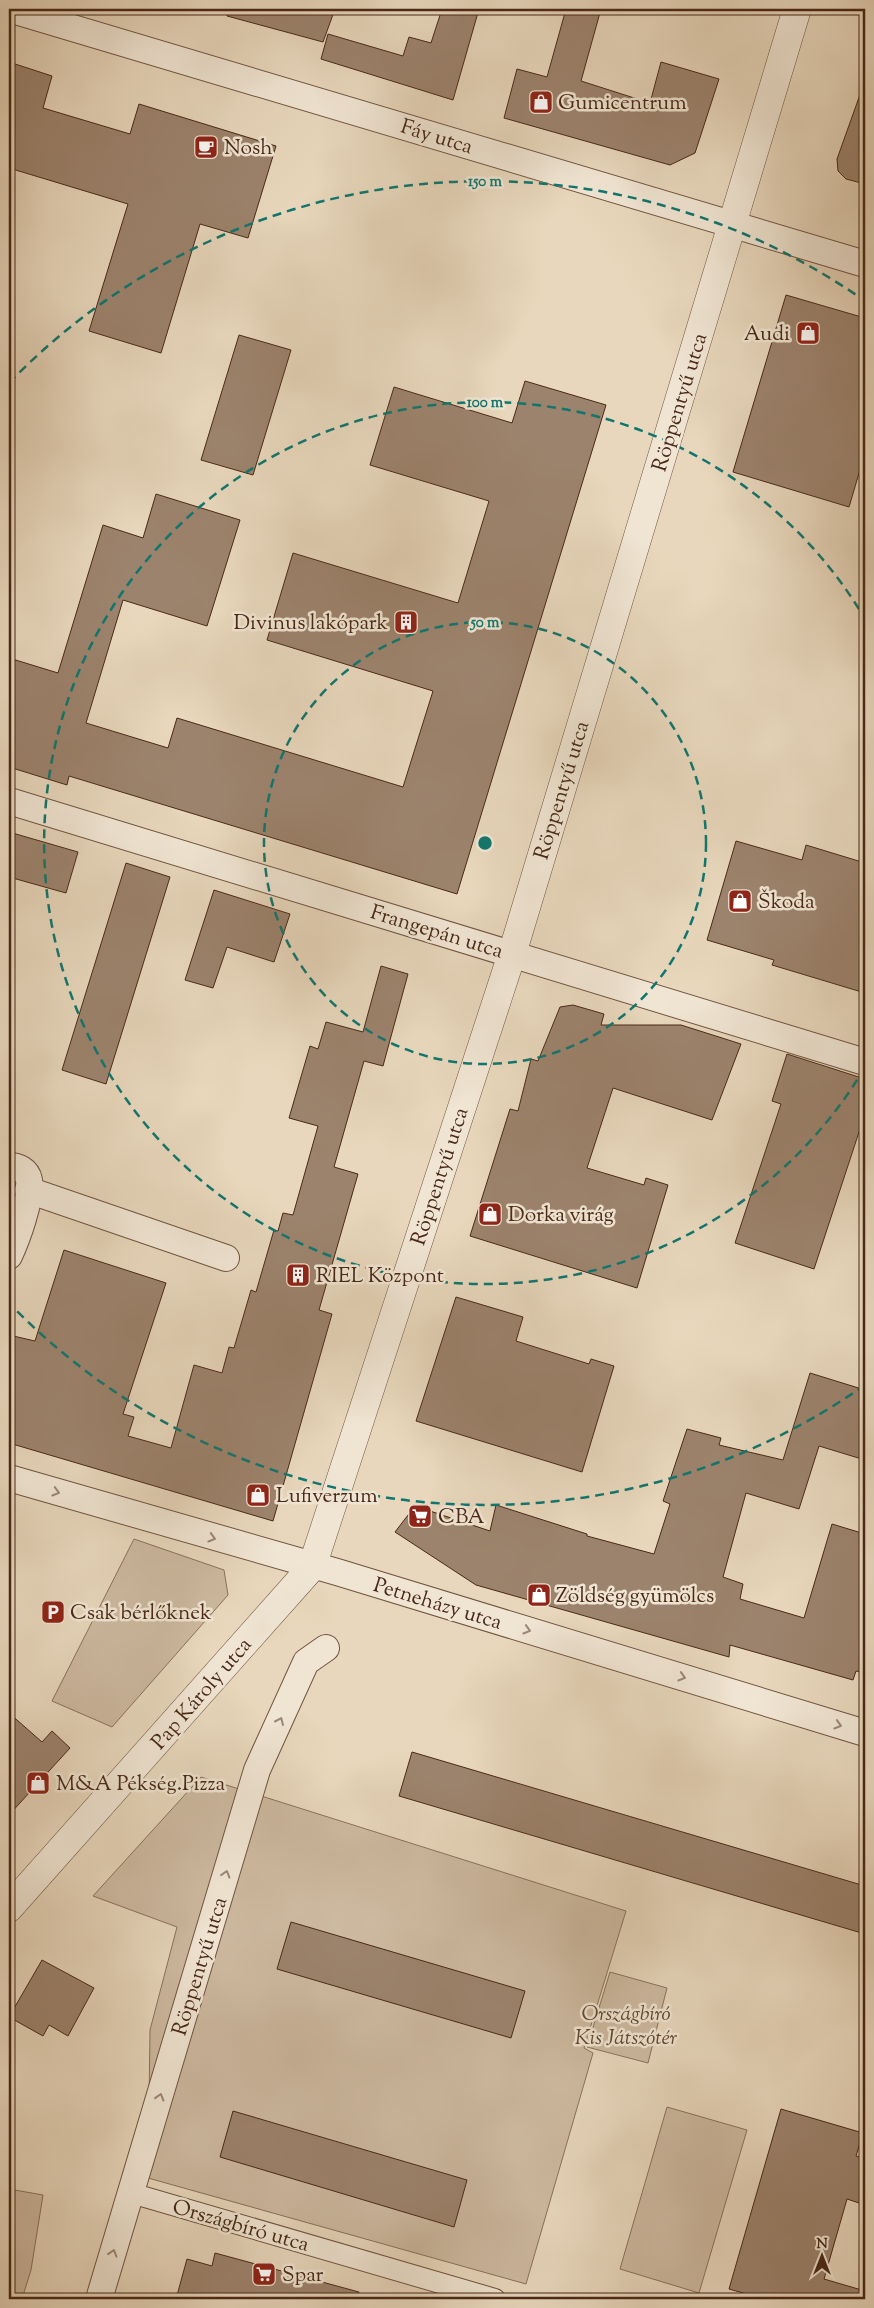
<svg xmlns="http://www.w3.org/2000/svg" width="874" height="2308" font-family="'Sorts Mill Goudy',serif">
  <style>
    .green { fill: #cdb9a0; stroke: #8b715c }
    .building { fill: #9c836d; stroke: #492917 }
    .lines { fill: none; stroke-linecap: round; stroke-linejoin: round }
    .pedestrian-casing { stroke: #715440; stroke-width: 22 }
    .minor-casing { stroke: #715440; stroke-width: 28 }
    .tertiary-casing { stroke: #715440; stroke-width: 29 }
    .pedestrian { stroke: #f0e5d3; stroke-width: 20 }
    .minor { stroke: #f0e5d3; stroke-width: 26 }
    .tertiary { stroke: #f0e5d3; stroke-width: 28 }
    .oneway { stroke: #9c8775 }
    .ring { fill: none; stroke: #0f766e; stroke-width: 2.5; stroke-dasharray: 9 6 }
    .labels { text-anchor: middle; stroke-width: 5; stroke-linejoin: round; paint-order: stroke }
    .poi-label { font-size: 21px; fill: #492917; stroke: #f0e5d3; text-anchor: start }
    .street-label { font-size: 21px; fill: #492917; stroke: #f0e5d3 }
    .park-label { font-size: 21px; font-style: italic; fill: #634632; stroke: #f0e5d3 }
    .centre { fill: #0f766e; stroke: #f0e5d3; stroke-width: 2.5 }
    .ring-label { font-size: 15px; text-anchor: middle; font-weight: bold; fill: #0f766e; stroke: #f0e5d3; stroke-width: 5; stroke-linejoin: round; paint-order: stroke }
  </style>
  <rect width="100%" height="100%" fill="#e8d7bc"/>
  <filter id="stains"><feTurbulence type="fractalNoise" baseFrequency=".004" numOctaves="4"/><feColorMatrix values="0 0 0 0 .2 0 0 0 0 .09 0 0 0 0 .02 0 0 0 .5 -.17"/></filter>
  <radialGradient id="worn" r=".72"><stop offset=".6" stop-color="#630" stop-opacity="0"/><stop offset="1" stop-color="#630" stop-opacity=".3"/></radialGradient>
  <!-- green -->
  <g class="green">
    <polygon points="134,1539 224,1570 228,1595 112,1727 52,1701"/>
    <polygon points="201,1777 626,1911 584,2048 593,2053 526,2284 148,2178 150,2030 177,1927 93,1896"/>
    <polygon points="610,1972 667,1988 648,2063 587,2047"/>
    <polygon points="667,2107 747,2130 699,2293 620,2269"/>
    <polygon points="9,2189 43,2195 31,2270 22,2299 9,2299"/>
  </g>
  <!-- building -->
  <g class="building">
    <polygon points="228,9 335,9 323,42 227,16"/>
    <polygon points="442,9 479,9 453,100 321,59 328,34 403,56 409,37 431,43"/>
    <polygon points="566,9 601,9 581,81 650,103 661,62 719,79 695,153 670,165 504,118 517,69 547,77"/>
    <polygon points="9,62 52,76 43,108 130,134 139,104 276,146 248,238 200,224 161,353 89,331 128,204 9,168"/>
    <polygon points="862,89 865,90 865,184 846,179 838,171 837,159"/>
    <polygon points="786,295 865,318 865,453 849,507 733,472"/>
    <polygon points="239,335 291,350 253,475 201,460"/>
    <polygon points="525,381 606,405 457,894 69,776 67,785 9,767 9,658 58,673 103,525 143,538 156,494 240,520 207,626 123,600 86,723 168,748 177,718 403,787 433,691 267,640 293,553 458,603 489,501 370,465 394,387 512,423"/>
    <polygon points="9,832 78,852 66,893 9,877"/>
    <polygon points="736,841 802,860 806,845 865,863 865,993 772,965 774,960 707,940"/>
    <polygon points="126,863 170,877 106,1084 62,1070"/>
    <polygon points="214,890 290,914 274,962 227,947 213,988 185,980"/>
    <polygon points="381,966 408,974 383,1066 364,1061 334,1167 358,1174 319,1310 332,1314 273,1521 9,1443 9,1335 35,1341 64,1250 166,1283 123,1414 134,1417 128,1436 171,1448 194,1365 222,1373 229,1347 234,1348 251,1290 256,1292 274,1230 278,1231 283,1213 293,1215 318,1126 289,1118 310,1046 318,1049 326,1022 363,1032"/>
    <polygon points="573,1005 604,1014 601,1025 681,1025 741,1044 712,1120 613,1088 587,1168 644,1185 646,1178 668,1185 637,1288 470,1236 510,1109 518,1111 531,1059 538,1061 560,1007"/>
    <polygon points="787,1054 865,1079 865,1131 860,1129 814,1269 735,1243 781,1104 772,1101"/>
    <polygon points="456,1297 523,1317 516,1341 589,1364 591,1359 614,1366 582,1472 416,1421"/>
    <polygon points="810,1373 865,1390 865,1460 819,1446 799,1509 746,1493 723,1577 743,1584 740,1599 804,1618 832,1524 865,1534 865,1673 856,1671 853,1680 730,1645 729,1657 476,1585 395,1532 415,1506 490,1531 496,1505 587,1534 587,1536 654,1554 670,1504 663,1501 687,1429 721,1438 719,1445 783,1460"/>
    <polygon points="9,1713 42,1742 52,1731 70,1748 9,1815"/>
    <polygon points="412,1752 865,1886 865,1934 399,1796"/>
    <polygon points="291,1922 525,1991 511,2038 277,1969"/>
    <polygon points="42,1960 94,1988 68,2036 49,2025 43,2036 9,2017"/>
    <polygon points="781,2109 863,2133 856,2156 865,2158 865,2205 847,2199 824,2279 865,2291 865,2299 764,2299 729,2289"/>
    <polygon points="233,2111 467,2180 454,2227 220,2157"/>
    <polygon points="215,2253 359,2292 358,2299 176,2299 187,2259 212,2266"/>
  </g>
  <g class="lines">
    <!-- pedestrian casing -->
    <g class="pedestrian-casing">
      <polyline id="pedestrian" points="131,2193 495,2299"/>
    </g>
    <!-- minor casing -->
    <g class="minor-casing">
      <g id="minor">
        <polyline points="9,9 865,264"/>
        <polyline points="9,801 865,1062"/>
        <path d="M 9,1166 C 18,1166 27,1170 29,1180 C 32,1198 17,1239 9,1256"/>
        <polyline points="28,1190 226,1258"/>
        <polyline points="9,1478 337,1572 865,1733"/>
        <polyline points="99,2299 257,1770 306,1662 326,1648"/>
      </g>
    </g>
    <!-- tertiary casing -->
    <g class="tertiary-casing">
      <polyline id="tertiary" points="9,1908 312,1567 512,954 797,9"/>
    </g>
    <!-- pedestrian -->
    <use href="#pedestrian" class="pedestrian"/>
    <!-- minor -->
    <use href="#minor" class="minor"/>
    <!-- tertiary -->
    <use href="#tertiary" class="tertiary"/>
  </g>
  <!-- one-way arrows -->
  <defs><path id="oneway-chevron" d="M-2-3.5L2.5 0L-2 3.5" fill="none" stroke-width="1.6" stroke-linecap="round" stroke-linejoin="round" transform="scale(1.25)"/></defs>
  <g class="oneway">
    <use href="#oneway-chevron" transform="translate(56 1492) rotate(16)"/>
    <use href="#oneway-chevron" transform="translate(212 1538) rotate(16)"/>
    <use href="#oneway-chevron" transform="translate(527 1630) rotate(17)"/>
    <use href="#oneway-chevron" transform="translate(682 1677) rotate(17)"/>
    <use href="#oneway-chevron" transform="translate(280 1721) rotate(-66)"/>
    <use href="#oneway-chevron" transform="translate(838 1725) rotate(17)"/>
    <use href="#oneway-chevron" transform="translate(226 1874) rotate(-73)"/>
    <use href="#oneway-chevron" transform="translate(160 2097) rotate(-73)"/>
    <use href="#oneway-chevron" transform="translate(113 2253) rotate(-73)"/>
  </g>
  <!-- distance rings -->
  <g class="ring">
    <circle cx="485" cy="843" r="221"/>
    <path d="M865 1067A441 441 0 1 1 865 619"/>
    <path d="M865 1385A662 662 0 0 1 9 1303M9 383A662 662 0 0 1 865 301"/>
  </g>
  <!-- icons -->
  <defs>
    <g id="shop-square" transform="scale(1.25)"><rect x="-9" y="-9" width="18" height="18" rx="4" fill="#8f2418" stroke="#f0e5d3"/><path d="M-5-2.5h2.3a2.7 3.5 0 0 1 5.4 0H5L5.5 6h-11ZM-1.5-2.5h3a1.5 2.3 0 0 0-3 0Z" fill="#fff"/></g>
    <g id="cafe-square" transform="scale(1.25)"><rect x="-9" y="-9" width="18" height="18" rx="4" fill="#8f2418" stroke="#f0e5d3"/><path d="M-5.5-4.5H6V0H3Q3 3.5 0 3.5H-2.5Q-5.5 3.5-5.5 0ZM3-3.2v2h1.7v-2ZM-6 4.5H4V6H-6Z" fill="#fff"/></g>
    <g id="building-square" transform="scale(1.25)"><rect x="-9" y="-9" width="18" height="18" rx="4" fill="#8f2418" stroke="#f0e5d3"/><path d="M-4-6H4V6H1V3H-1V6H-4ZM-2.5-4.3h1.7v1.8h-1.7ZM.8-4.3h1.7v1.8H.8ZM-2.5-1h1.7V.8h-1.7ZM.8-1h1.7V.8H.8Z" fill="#fff"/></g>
    <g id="supermarket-square" transform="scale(1.25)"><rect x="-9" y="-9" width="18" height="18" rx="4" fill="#8f2418" stroke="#f0e5d3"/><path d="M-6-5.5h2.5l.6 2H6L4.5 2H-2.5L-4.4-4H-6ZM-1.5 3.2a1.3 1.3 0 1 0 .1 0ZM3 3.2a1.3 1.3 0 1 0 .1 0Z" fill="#fff"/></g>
    <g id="parking-square" transform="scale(1.25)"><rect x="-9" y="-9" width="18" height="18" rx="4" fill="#8f2418" stroke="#f0e5d3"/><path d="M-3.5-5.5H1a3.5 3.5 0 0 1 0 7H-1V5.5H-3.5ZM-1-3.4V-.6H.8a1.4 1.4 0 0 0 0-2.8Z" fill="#fff"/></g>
  </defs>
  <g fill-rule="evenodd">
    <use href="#shop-square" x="541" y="102"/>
    <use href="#cafe-square" x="206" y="147"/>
    <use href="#shop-square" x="808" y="333"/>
    <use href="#building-square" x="406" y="622"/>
    <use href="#shop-square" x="740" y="901"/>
    <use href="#shop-square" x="490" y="1214"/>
    <use href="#building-square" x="298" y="1275"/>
    <use href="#shop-square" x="258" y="1495"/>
    <use href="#supermarket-square" x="420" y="1516"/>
    <use href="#shop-square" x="539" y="1595"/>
    <use href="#parking-square" x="53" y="1612"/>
    <use href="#shop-square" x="38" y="1783"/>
    <use href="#supermarket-square" x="264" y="2274"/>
  </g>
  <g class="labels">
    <!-- poi labels -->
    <g class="poi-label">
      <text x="558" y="109">Gumicentrum</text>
      <text x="224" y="154">Nosh</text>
      <text x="790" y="340" text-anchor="end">Audi</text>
      <text x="388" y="629" text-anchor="end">Divinus lakópark</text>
      <text x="758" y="908">Škoda</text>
      <text x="508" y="1221">Dorka virág</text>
      <text x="316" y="1282">RIEL Központ</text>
      <text x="276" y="1502">Lufiverzum</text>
      <text x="438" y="1523">CBA</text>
      <text x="556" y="1602">Zöldség gyümölcs</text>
      <text x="70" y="1619">Csak bérlőknek</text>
      <text x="56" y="1790">M&amp;A Pékség.Pizza</text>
      <text x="282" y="2281">Spar</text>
    </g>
    <!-- street labels -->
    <g class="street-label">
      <text transform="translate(437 136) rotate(17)" y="7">Fáy utca</text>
      <text transform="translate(679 402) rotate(-73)" y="7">Röppentyű utca</text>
      <text transform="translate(561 790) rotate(-73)" y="7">Röppentyű utca</text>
      <text transform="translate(437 931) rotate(17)" y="7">Frangepán utca</text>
      <text transform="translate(439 1176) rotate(-72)" y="7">Röppentyű utca</text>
      <text transform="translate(438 1603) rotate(17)" y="7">Petneházy utca</text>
      <text transform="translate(201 1693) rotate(-49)" y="7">Pap Károly utca</text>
      <text transform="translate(199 1966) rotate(-73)" y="7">Röppentyű utca</text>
      <text transform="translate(241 2225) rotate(16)" y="7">Országbíró utca</text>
    </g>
    <!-- park labels -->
    <g class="park-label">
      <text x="626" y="2020">Országbíró<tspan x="626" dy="24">Kis Játszótér</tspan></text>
    </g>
  </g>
  <circle cx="485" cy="843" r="8" class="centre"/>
  <g class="ring-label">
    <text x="485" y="186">150 m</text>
    <text x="485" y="407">100 m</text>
    <text x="485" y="627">50 m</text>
  </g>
  <!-- margin -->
  <rect width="874" height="2308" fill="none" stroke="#e8d7bc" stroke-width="30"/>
  <rect x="10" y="10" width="854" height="2288" fill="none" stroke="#492917" stroke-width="2.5"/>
  <rect x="15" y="15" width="844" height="2278" fill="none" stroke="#492917"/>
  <!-- north arrow -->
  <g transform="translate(822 2256)" stroke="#f0e5d3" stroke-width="4" paint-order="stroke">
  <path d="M0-4L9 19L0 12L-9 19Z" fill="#492917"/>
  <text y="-8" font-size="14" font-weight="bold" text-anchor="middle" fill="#492917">N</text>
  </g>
  <rect width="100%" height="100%" filter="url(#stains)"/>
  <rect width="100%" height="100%" fill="url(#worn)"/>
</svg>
